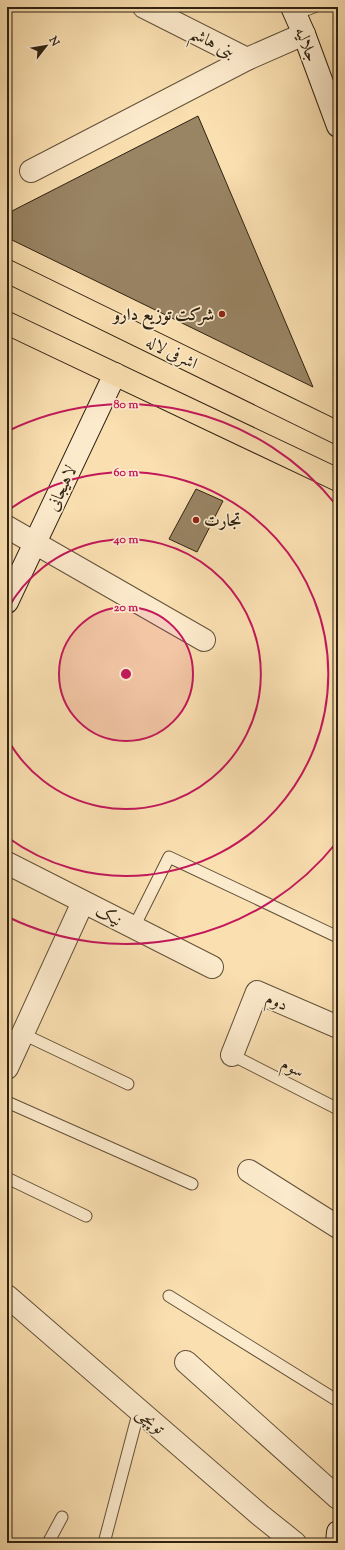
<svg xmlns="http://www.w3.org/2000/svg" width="345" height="1550" font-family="'Sorts Mill Goudy',Amiri,serif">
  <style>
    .building { fill: #998464; stroke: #2f2211 }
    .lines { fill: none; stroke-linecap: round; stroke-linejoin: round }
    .lane-casing { stroke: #625139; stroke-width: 13 }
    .street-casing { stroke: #625139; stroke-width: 24 }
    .secondary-casing { stroke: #2f2211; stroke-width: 24 }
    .primary-casing { stroke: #2f2211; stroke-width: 24 }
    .lane { stroke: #fceacc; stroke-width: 11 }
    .street { stroke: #fceacc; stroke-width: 22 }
    .secondary { stroke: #fceacc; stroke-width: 22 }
    .primary { stroke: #fadfb0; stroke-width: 22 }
    .ring { fill: none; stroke: #c2185b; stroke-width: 2 }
    .poi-dot { fill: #8f2418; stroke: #fceacc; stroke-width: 1.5 }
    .labels { text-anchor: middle; stroke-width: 3.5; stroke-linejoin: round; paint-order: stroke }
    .street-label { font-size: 17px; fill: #2f2211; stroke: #fceacc }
    .poi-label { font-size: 17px; font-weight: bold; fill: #2f2211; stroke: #fceacc; text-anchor: end }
    .centre { fill: #c2185b; stroke: #fceacc; stroke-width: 2 }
    .ring-label { font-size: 12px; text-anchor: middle; font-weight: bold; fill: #c2185b; stroke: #fceacc; stroke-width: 3.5; stroke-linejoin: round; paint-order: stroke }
  </style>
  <rect width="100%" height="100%" fill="#fadfb0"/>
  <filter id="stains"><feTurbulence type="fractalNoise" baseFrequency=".005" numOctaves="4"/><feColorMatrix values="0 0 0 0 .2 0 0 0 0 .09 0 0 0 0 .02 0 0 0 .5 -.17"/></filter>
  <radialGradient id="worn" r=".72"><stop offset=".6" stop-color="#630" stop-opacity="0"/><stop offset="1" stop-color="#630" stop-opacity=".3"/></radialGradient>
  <!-- building -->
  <g class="building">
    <polygon points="198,116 313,387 12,240 12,211"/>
    <polygon points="196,489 223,501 197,552 169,539"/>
  </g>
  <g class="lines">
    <!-- lane casing -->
    <g class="lane-casing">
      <g id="lane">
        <polyline points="295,14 314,7"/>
        <polyline points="134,927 169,857 338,937"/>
        <polyline points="23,1034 128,1084"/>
        <polyline points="232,1055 338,1109"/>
        <polyline points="7,1102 192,1184"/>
        <polyline points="7,1178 86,1216"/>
        <polyline points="169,1296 338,1401"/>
        <polyline points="48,1543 62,1517"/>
        <polyline points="104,1543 139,1410"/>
      </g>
    </g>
    <!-- street casing -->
    <g class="street-casing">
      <g id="street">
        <polyline points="144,7 247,59 304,34"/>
        <polyline points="31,171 247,59"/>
        <polyline points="7,527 204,640"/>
        <polyline points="7,863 212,967"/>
        <polyline points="232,1055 257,992 338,1027"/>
        <polyline points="7,1068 83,902"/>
        <polyline points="249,1171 338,1227"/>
        <polyline points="7,1296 260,1515 295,1543"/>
        <polyline points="186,1362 338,1498"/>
      </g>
    </g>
    <!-- secondary casing -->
    <g class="secondary-casing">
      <g id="secondary">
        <polyline points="292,7 304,34 338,126"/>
        <polyline points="7,602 115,374"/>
        <polyline points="337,1543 338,1532"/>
      </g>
    </g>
    <!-- primary casing -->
    <g class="primary-casing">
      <g id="primary">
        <polyline points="7,271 338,433"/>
        <polyline points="7,323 338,480"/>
      </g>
    </g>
    <!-- lane -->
    <use href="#lane" class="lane"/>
    <!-- street -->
    <use href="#street" class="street"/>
    <!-- secondary -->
    <use href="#secondary" class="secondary"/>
    <!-- primary -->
    <use href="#primary" class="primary"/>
  </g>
  <!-- distance rings -->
  <circle cx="126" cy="674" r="67" fill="#c2185b" fill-opacity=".12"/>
  <g class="ring">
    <circle cx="126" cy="674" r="67"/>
    <path d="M7 610A135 135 0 1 1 7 738"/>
    <path d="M7 511A202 202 0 1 1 7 837"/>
    <path d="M337 842A270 270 0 0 1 8 917M8 431A270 270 0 0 1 337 506"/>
  </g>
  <!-- markers -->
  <g class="poi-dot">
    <circle cx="222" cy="314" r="4"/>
    <circle cx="196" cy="520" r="4"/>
  </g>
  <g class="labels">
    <!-- street labels -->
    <g class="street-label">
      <text transform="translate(213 42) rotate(27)" y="6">بنی هاشم</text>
      <text transform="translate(307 44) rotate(68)" y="6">جلالیه</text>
      <text transform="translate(172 352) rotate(26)" y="6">اشرفی لاله</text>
      <text transform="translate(61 488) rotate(-65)" y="6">لاهیجانی</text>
      <text transform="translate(109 915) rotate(27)" y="6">نیک</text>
      <text transform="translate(277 1001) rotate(23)" y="6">دوم</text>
      <text transform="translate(293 1067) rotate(27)" y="6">سوم</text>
      <text transform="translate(151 1420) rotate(41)" y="6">توپچی</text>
    </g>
    <!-- poi labels -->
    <g class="poi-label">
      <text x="214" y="320">شرکت توزیع دارو</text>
      <text x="204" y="526" text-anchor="start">تجارت</text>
    </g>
  </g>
  <circle cx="126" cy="674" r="6" class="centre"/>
  <g class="ring-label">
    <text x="126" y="408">80 m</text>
    <text x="126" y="476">60 m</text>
    <text x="126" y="543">40 m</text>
    <text x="126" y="611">20 m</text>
  </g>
  <!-- margin -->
  <rect width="345" height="1550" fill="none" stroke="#fadfb0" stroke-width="24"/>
  <rect x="8" y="8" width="329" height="1534" fill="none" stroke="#2f2211" stroke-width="2"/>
  <rect x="12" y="12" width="321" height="1526" fill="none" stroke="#2f2211"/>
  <!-- north arrow -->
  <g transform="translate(46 46) rotate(59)" stroke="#fceacc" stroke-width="3" paint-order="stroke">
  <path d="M0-3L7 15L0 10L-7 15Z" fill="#2f2211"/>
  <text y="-6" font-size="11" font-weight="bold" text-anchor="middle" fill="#2f2211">N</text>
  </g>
  <rect width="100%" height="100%" filter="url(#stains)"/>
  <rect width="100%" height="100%" fill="url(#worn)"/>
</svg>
